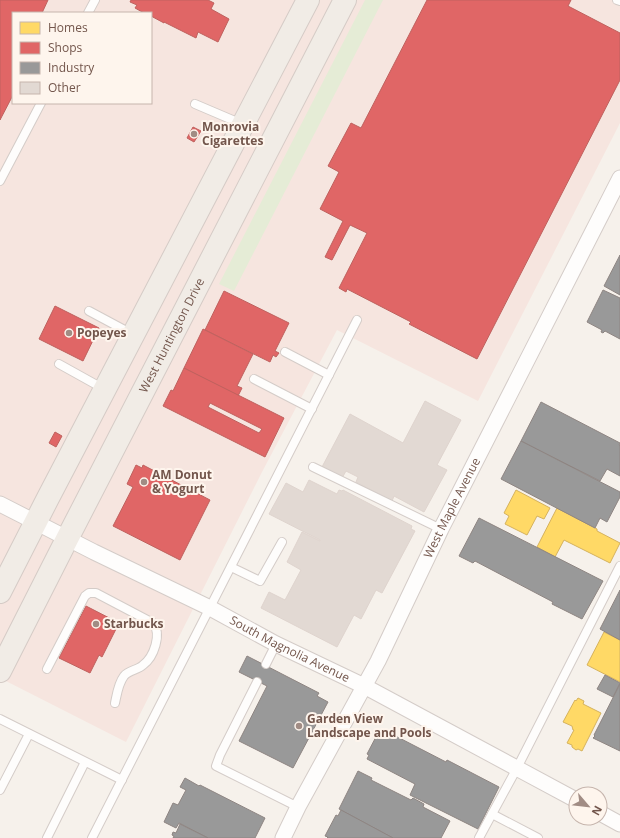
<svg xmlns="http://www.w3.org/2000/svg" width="620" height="838" font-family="'Open Sans',sans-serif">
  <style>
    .commercial { fill: #f6e5df; fill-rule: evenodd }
    .green { fill: #e5ecd6 }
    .homes { fill: #ffd966; stroke: #d5b25e }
    .shops { fill: #e06666; stroke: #bf615e; fill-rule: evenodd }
    .industry { fill: #999; stroke: #8e8582 }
    .building { fill: #e2d9d3; stroke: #dfd4ce }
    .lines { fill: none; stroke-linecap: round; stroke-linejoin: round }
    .lane-casing { stroke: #d4ccc8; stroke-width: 10 }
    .street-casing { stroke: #d4ccc8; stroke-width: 17 }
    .primary-casing { stroke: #d5cbc6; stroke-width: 24 }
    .lane { stroke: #fefdfc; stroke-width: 8 }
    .street { stroke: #fefdfc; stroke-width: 15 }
    .primary { stroke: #f1ece6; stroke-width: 22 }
    .poi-dot { fill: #a18c84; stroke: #fef5ed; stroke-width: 1.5 }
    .labels { text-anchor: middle; stroke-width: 4; stroke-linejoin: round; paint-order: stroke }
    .poi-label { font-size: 12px; font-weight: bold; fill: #73564c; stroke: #fef5ed; text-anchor: start }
    .street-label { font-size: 12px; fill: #73564c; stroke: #fef5ed }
  </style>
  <rect width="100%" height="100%" fill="#f6f1eb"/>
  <!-- commercial -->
  <path class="commercial" d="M 0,0 L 620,0 L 620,123 L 478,401 L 337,330 L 262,472 L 126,742 L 0,678 ZM 13,13 L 151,13 L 151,103 L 13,103 Z"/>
  <!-- green -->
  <polygon class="green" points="365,0 383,0 234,291 219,284"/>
  <!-- homes -->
  <g class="homes">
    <polygon points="516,490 550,508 544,519 537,516 527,535 505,524 509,516 504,513"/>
    <polygon points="557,508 597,529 597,531 620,543 610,563 564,540 555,557 537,547"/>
    <polygon points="604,632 620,640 620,682 587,665"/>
    <polygon points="578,698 584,701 583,704 601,713 582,751 578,749 576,750 572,747 572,745 567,743 574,730 573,730 572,726 563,722 575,700 576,701"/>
  </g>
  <!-- shops -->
  <g class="shops">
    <polygon points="0,0 48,0 42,13 13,13 13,95 0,120"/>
    <polygon points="131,0 208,0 214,3 211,9 229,19 218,42 198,32 196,38 164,22 164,23 151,16 151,13 144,13 135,8 137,5 130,2"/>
    <polygon points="427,0 571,0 568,6 620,33 620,80 477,359 409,324 411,322 347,289 346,292 339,288 367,233 350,225 332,260 325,257 343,221 320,209 339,172 328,166 351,123 361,128"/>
    <polygon points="193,127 201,131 194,142 187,138"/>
    <polygon points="224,291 289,323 275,351 279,353 276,357 273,355 270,362 205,330"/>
    <polygon points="55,306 99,328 83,361 39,339"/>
    <polygon points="203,329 253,354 237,386 242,388 238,396 184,368"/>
    <path d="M 184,368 L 284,418 L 265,457 L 163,406 L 171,390 L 173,391 ZM 210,403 L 262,429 L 259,433 L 208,407 Z"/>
    <polygon points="55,432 62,436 56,447 49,443"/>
    <polygon points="136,465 142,468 143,465 210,500 180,560 113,526 133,487 127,484"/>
    <polygon points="86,606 119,623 102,657 99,655 90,673 59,658"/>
  </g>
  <!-- industry -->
  <g class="industry">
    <polygon points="620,255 620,295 604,286"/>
    <polygon points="603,290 620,298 620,339 605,331 603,333 601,332 602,330 587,322"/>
    <polygon points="541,402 620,443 619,445 620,445 620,476 607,469 600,481 521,441"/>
    <polygon points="521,441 620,492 620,497 607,522 600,518 595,528 501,479"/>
    <polygon points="479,518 603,581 582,619 552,604 553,602 475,561 473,563 459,556"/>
    <polygon points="620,590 620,640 600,629"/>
    <polygon points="247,656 319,693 317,696 328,702 293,768 239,741 267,686 239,672"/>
    <polygon points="605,675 620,683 613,697 597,689"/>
    <polygon points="620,684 620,751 593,738 595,736 594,735"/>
    <polygon points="382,729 446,762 447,760 499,787 478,829 410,795 415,784 367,759 369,755 367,754 378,733 380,734"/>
    <polygon points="358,771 372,778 371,780 411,800 413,798 424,804 423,807 450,821 441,838 393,838 339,809"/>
    <polygon points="185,778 199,786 200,785 265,818 255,838 208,838 179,823 176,828 164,822 173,803 178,805 186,790 180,787"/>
    <polygon points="341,810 393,838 327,838 328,837 325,836 336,815 338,816"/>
    <polygon points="180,824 208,838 173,838 174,836 172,835 173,832 176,833"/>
  </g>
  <!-- building -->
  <g class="building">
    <polygon points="425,401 461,420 437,465 447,470 424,512 394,496 392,501 356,482 358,477 346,471 342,478 322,467 350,414 403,443"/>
    <polygon points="309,480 337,494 339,490 342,491 343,490 412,526 411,529 415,531 382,593 376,590 361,619 354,615 337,647 261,608 269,592 285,600 301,570 287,562 302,532 320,541 320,540 269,514 286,483 303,492"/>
  </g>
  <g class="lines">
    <!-- lane casing -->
    <g class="lane-casing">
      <g id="lane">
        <polyline points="617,0 620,1"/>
        <polyline points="88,13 95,0"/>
        <polyline points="195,104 242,124"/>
        <polyline points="0,181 41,103"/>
        <polyline points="89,311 132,334"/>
        <polyline points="285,352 329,375"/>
        <polyline points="59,364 104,389"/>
        <polyline points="254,379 312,409"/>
        <polyline points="313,467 441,529"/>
        <polyline points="231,567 260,581 282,542"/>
        <polyline points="266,664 276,644"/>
        <path d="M 47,669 L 85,596 L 89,593 L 96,593 L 153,623 C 162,634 154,657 143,665 C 138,670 129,670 124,676 C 118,684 117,694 115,703"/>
        <polyline points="257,682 220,755 216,766 298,807"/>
        <polyline points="0,719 122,780"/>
        <polyline points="0,790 29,734"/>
        <polyline points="492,814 538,838"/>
        <polyline points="47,838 85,762"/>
        <polyline points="92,838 357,320"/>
        <polyline points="479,838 517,768 620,566"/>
      </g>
    </g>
    <!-- street casing -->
    <g class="street-casing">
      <g id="street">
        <path id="s1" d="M 0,504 L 94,552 L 210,608 L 276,644 L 364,686 L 576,800"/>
        <polyline points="600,813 620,824"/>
        <path id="s2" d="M 283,838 L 298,807 L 378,661 L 441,529 L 620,178"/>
      </g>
    </g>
    <!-- primary casing -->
    <g class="primary-casing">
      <g id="primary">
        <polyline points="0,592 48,498 308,0"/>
        <path id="s3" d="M 0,671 L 67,539 L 345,0"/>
      </g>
    </g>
    <!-- lane -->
    <use href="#lane" class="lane"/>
    <!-- street -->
    <use href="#street" class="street"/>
    <!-- primary -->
    <use href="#primary" class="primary"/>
  </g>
  <!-- markers -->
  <g class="poi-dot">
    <circle cx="194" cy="134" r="4"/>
    <circle cx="69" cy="333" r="4"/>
    <circle cx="144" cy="482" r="4"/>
    <circle cx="96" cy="624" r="4"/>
    <circle cx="299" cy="726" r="4"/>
  </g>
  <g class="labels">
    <!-- poi labels -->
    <g class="poi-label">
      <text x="202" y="131">Monrovia<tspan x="202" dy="14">Cigarettes</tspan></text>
      <text x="77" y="337">Popeyes</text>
      <text x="152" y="479">AM Donut<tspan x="152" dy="14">&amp; Yogurt</tspan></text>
      <text x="104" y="628">Starbucks</text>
      <text x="307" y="723">Garden View<tspan x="307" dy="14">Landscape and Pools</tspan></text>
    </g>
    <!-- street labels -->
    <g class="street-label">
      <text dy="4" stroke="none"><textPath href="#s3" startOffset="377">West Huntington Drive</textPath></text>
      <text dy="4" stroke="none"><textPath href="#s2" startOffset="371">West Maple Avenue</textPath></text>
      <text dy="4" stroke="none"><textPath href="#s1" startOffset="324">South Magnolia Avenue</textPath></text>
    </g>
  </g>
  <!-- legend -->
  <rect x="12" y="12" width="140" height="92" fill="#fef5ed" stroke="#c6b5ad"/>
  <rect x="20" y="22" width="20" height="12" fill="#ffd966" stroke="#c6b5ad"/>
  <text x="48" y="32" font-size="12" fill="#73564c">Homes</text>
  <rect x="20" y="42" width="20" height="12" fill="#e06666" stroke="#c6b5ad"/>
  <text x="48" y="52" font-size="12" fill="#73564c">Shops</text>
  <rect x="20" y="62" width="20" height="12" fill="#999999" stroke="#c6b5ad"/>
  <text x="48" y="72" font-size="12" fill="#73564c">Industry</text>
  <rect x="20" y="82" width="20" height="12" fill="#e2d9d3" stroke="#c6b5ad"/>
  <text x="48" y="92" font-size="12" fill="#73564c">Other</text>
  <!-- north arrow -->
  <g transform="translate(588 806) rotate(118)"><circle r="19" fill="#fef5ed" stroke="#c6b5ad"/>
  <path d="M0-3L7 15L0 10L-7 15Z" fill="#a18c84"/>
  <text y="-6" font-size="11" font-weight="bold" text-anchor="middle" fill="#73564c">N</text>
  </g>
</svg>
